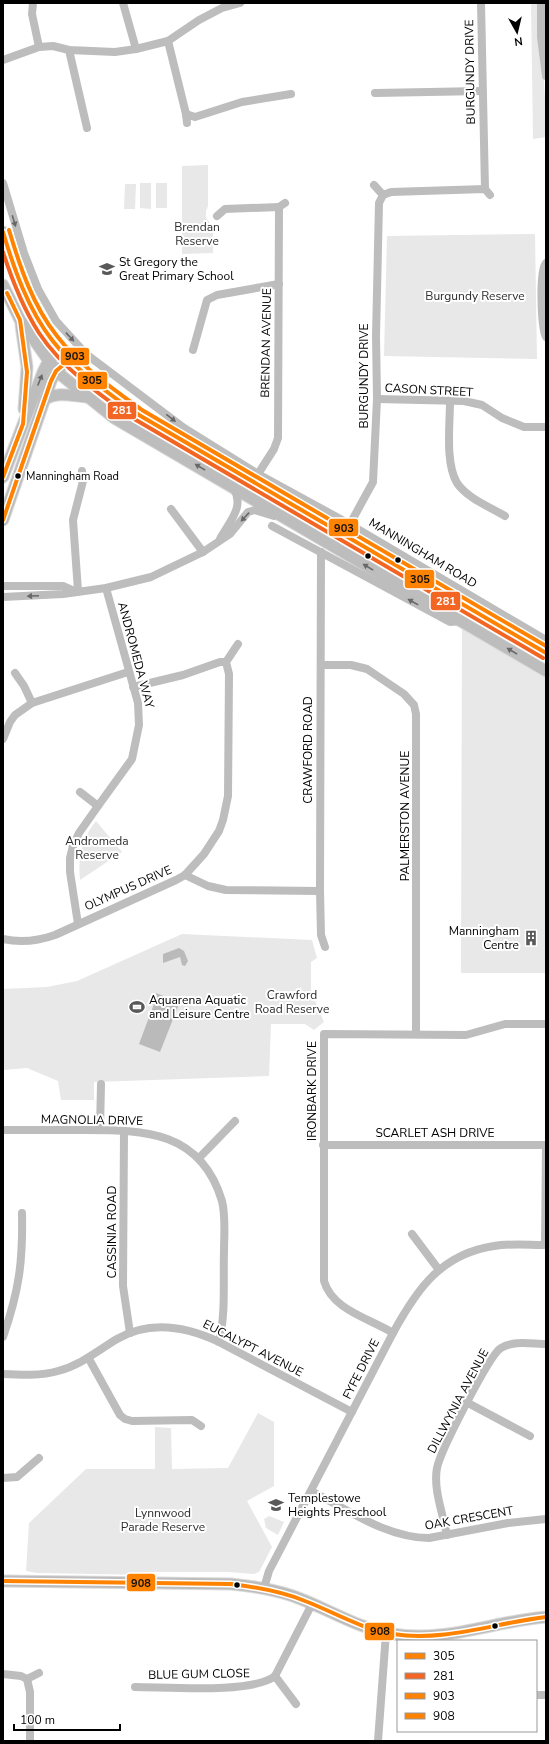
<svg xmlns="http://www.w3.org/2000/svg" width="549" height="1744" font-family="'Nunito Sans',sans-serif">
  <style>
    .green { fill: #e8e8e8 }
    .water { fill: #bababa }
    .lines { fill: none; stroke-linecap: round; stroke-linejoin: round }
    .major-casing { stroke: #dbdbdb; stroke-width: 13 }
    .minor { stroke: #bdbdbd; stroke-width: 8 }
    .major { stroke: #bdbdbd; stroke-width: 11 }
    .bus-1-casing { stroke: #fff; stroke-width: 7 }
    .bus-2-casing { stroke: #fff; stroke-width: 7 }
    .bus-3-casing { stroke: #fff; stroke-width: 7 }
    .bus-4-casing { stroke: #fff; stroke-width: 7 }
    .bus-1 { stroke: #ff8200; stroke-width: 4 }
    .bus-2 { stroke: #f26522; stroke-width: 4 }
    .bus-3 { stroke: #ff8200; stroke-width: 4 }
    .bus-4 { stroke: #ff8200; stroke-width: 4 }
    .oneway { fill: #686868 }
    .bus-dot { fill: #000; stroke: #fff; stroke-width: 1.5 }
    .labels { text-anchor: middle; stroke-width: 4; stroke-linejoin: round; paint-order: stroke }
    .bus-label { font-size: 11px; fill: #000; stroke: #fff; text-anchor: start }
    .street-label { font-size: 12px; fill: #000; stroke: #fff }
    .park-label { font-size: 12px; fill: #2c2c2c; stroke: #fff }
    .poi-label { font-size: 12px; fill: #000; stroke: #fff; text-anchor: start }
    .line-badge { stroke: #fff; stroke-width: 1.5 }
    .badge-label { font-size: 11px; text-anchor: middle; font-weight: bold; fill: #fff }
    .pale-badge-label { font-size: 11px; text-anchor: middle; font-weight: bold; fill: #111 }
  </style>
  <rect width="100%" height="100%" fill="#fff"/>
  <!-- green -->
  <g class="green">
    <path d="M 531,3 L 539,3 C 541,48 546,92 546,137 L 533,139 Z"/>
    <polygon points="208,165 208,206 206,211 206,218 213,227 213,253 182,254 182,166"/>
    <polygon points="140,183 151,183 151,209 140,208"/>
    <rect x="156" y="183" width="11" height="25"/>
    <polygon points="125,184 136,184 135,209 124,209"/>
    <polygon points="535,234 537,359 384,356 387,236"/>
    <polygon points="467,624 546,670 546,973 461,973 462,630"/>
    <path d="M 96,821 L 122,852 L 80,880 C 78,857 81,840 96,821 Z"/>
    <polygon points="182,934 312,940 317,958 311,962 311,991 324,1022 314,1030 305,1024 271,1024 269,1076 94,1082 94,1100 61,1100 58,1081 27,1068 3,1070 3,989 47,987 77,981"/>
    <polygon points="258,1413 274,1422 274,1486 247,1501 272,1547 259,1572 254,1574 228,1572 150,1572 149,1575 37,1573 26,1571 29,1523 86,1469 155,1469 155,1427 171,1428 172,1469 228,1468"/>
    <polygon points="269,1516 284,1522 278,1535 266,1528 264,1519"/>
  </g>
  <!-- water -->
  <g class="water">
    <polygon points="179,948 184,951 188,961 185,966 182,965 180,957 163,963 163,954"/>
    <polygon points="156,993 181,1003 179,1004 160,1052 139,1044 157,996"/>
  </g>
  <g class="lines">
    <!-- major casing -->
    <g class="major-casing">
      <g id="major">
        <path d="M 3,232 C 12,264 31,314 52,340 C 76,369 109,394 139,415 L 546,653"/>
        <polyline points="3,285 20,320 56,371 114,418 546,671"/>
        <polyline points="21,325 27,367 24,409"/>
        <path d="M 44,400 C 57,391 72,396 87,397"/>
        <polyline points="3,477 43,372 48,362 61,350"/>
        <polyline points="3,520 51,381 56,371 70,359"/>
        <path d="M 3,1581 L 231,1584 C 252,1586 273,1589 293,1596 C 327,1608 356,1628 392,1634 C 445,1643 494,1621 546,1617"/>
      </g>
    </g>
    <!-- minor -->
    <g class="minor">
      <polyline points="33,3 32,14 39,47"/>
      <polyline points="123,3 136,49"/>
      <polyline points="481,3 485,189"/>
      <polyline points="541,3 541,37 546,76"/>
      <polyline points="168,41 186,114 187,123"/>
      <polyline points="69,50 87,128"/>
      <polyline points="3,60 39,47 53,46 69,50 115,52 136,49 168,41 199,20 222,8 240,3"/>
      <polyline points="375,93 482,91"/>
      <polyline points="186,114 195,117 242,102 291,94"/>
      <polyline points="3,183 24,253 38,289 56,321 86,354 184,428 258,474 344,521 546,640"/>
      <polyline points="383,195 391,192 485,189 490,195"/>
      <polyline points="217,216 225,209 279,207"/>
      <path d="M 546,263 C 539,270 541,327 546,337"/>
      <polyline points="193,350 207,300 217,295 279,284"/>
      <polyline points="377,399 464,401 482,405 502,418 524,427 546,427"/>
      <path d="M 450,401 C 450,424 445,463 457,483 C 467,498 490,507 505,516"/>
      <polyline points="258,474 274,449 278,438 279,207 285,203"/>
      <polyline points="171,509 203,552"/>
      <polyline points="272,526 450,622 461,621"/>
      <path d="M 220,539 C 228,523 245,508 234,489"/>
      <polyline points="332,545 344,535 373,482 377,399 376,336 379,203 383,195 374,185"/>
      <polyline points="321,552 320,891 321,935 325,947"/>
      <polyline points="3,586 63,586 74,591"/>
      <polyline points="78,591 73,520 83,481 82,471"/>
      <polyline points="3,597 63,594 106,588 151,577 203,552 230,534 248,512 255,510 274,516"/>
      <polyline points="321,665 351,665 367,669 404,694 414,705 416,714 416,1034"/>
      <polyline points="15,673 24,686 32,703"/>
      <polyline points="133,687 183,675 220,662 226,662"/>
      <polyline points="3,739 10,722 15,715 32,703 128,672"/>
      <polyline points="80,792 98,806"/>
      <polyline points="185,875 208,886 226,890 320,891"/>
      <polyline points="78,924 70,872 70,858 73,846 79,833 98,806 132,759 139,725 138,703 106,588"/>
      <path d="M 3,939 C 21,943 38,941 55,935 L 176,880 L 185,875 L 204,854 L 219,831 L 223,820 L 228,796 L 229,674 L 226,662 L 238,644"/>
      <path d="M 3,1130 C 30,1130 57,1130 85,1130 C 145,1130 201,1131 222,1201 C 226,1217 224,1235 224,1252 C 223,1282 226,1313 219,1342"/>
      <polyline points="100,1130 101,1084"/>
      <polyline points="124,1131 123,1286 130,1333"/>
      <polyline points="323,1145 546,1145 545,1245"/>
      <polyline points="199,1158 235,1121"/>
      <polyline points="412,1234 439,1270"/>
      <path d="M 393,1333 C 371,1319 332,1310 324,1281 L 324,1034 L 466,1035 L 505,1024 L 546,1024"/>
      <path d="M 3,1337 C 19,1291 23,1262 22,1213"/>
      <polyline points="89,1359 120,1415 125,1419 132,1421 192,1420 201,1426"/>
      <path d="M 3,1374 C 21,1375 41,1376 58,1371 C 81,1365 97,1351 117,1339 C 150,1320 187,1327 219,1342 L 352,1412"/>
      <polyline points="468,1403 530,1436"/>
      <polyline points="3,1478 17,1477 39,1458"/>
      <path d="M 311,1491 C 348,1510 387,1538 429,1538 L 508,1523 L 546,1519"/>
      <path d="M 447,1535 C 443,1514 433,1489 437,1468 C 440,1452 489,1355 501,1348 C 513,1340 532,1344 546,1344"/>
      <path d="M 264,1588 L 269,1571 L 393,1333 C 417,1289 441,1254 494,1246 C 511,1243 529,1245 546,1245"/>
      <polyline points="3,1674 21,1676 27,1679 39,1673"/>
      <polyline points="275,1676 296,1704"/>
      <polyline points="27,1679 30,1692 30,1741"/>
      <path d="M 135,1687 C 166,1687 253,1694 275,1676 L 312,1604"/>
      <polyline points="536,1695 546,1695"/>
      <polyline points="378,1741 386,1633"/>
    </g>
    <!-- major -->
    <use href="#major" class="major"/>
    <!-- bus-1 casing -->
    <g class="bus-1-casing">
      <g id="bus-1">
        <path d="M 3,232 C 14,269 28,309 52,340 C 75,370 108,393 139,415 L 546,653"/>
        <polyline points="3,477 23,424 27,372 20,320 7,293"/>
        <polyline points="3,520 51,381 56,371 70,359"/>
      </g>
    </g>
    <!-- bus-2 casing -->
    <g class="bus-2-casing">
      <path id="bus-2" d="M 3,252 C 12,280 23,308 39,333 C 63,369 101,396 136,420 L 543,658"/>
    </g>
    <!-- bus-3 casing -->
    <g class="bus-3-casing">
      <path id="bus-3" d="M 9,230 C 20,267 33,306 57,336 C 80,366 112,388 142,410 L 546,646"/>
    </g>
    <!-- bus-4 casing -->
    <g class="bus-4-casing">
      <path id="bus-4" d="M 3,1581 L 231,1584 C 256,1587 281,1591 305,1601 C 334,1612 361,1629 393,1634 C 444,1642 495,1623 546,1617"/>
    </g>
    <!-- bus-1 -->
    <use href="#bus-1" class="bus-1"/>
    <!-- bus-2 -->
    <use href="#bus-2" class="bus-2"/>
    <!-- bus-3 -->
    <use href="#bus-3" class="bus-3"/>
    <!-- bus-4 -->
    <use href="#bus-4" class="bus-4"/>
  </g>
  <!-- one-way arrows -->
  <defs><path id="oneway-solid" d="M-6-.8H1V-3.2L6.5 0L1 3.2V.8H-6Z"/></defs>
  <g class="oneway">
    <use href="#oneway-solid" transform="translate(14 221) rotate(73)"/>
    <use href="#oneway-solid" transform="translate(70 337) rotate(47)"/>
    <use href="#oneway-solid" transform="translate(40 380) rotate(-68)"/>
    <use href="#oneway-solid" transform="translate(171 418) rotate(38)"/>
    <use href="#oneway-solid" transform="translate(200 467) rotate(-149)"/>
    <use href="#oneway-solid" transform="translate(245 517) rotate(133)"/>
    <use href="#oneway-solid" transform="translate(368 567) rotate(-149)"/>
    <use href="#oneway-solid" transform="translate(33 596) rotate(177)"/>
    <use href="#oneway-solid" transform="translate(413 602) rotate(-151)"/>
    <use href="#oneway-solid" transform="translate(512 651) rotate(-149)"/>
  </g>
  <!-- icons -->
  <defs>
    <g id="school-bare" transform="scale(1.2)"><path d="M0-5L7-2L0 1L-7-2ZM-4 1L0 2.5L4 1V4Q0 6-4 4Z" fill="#595959" stroke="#fff" stroke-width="2.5" paint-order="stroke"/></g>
    <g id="building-bare" transform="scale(1.2)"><path d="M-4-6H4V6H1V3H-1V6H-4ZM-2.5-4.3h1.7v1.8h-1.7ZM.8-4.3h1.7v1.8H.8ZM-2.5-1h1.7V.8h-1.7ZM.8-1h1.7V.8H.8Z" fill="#595959" stroke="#fff" stroke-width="2.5" paint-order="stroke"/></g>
    <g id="stadium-bare" transform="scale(1.2)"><path d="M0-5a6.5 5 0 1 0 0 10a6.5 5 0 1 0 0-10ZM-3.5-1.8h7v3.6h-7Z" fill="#595959" stroke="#fff" stroke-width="2.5" paint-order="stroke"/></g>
  </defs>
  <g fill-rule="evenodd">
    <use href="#school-bare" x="107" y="269"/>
    <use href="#building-bare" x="531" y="938"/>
    <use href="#stadium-bare" x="137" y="1007"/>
    <use href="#school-bare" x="276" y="1505"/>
  </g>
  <!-- markers -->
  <g class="bus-dot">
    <circle cx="18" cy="476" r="3.5"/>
    <circle cx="368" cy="556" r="3.5"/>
    <circle cx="398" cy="560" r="3.5"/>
    <circle cx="237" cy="1585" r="3.5"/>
    <circle cx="495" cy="1626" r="3.5"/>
  </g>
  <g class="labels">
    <!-- bus labels -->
    <g class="bus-label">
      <text x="26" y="480">Manningham Road</text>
    </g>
    <!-- street labels -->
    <g class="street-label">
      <text transform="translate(470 72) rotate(-91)" y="4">BURGUNDY DRIVE</text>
      <text transform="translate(266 343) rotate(-89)" y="4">BRENDAN AVENUE</text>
      <text transform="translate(364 376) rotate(-90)" y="4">BURGUNDY DRIVE</text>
      <text transform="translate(429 390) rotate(3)" y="4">CASON STREET</text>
      <text transform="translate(423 553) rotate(31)" y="4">MANNINGHAM ROAD</text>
      <text transform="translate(136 655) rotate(75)" y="4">ANDROMEDA WAY</text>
      <text transform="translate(308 750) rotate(-90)" y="4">CRAWFORD ROAD</text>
      <text transform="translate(405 816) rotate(-90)" y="4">PALMERSTON AVENUE</text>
      <text transform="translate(128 888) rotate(-24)" y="4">OLYMPUS DRIVE</text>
      <text transform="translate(312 1091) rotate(-90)" y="4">IRONBARK DRIVE</text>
      <text transform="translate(92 1120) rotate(1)" y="4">MAGNOLIA DRIVE</text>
      <text x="435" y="1137">SCARLET ASH DRIVE</text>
      <text transform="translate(112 1232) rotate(-90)" y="4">CASSINIA ROAD</text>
      <text transform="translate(253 1348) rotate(27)" y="4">EUCALYPT AVENUE</text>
      <text transform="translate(361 1369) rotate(-63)" y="4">FYFE DRIVE</text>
      <text transform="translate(458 1401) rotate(-62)" y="4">DILLWYNIA AVENUE</text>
      <text transform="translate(469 1518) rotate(-10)" y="4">OAK CRESCENT</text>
      <text transform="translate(199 1674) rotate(-1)" y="4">BLUE GUM CLOSE</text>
    </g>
    <!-- park labels -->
    <g class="park-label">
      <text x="197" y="231">Brendan<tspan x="197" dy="14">Reserve</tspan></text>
      <text x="475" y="300">Burgundy Reserve</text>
      <text x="97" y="845">Andromeda<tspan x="97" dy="14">Reserve</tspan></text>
      <text x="292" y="999">Crawford<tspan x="292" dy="14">Road Reserve</tspan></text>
      <text x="163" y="1517">Lynnwood<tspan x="163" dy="14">Parade Reserve</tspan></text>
    </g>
    <!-- poi labels -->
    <g class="poi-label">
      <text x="119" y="266">St Gregory the<tspan x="119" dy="14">Great Primary School</tspan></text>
      <text x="519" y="935" text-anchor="end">Manningham<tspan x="519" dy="14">Centre</tspan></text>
      <text x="149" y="1004">Aquarena Aquatic<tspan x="149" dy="14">and Leisure Centre</tspan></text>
      <text x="288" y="1502">Templestowe<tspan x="288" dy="14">Heights Preschool</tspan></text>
    </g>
  </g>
  <g class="line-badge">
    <rect x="60" y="347" width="30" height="19" rx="4" fill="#ff8200"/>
    <rect x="77" y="371" width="31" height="19" rx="4" fill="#ff8200"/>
    <rect x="107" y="401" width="30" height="19" rx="4" fill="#f26522"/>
    <rect x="328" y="518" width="31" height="19" rx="4" fill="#ff8200"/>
    <rect x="404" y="569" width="31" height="20" rx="4" fill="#ff8200"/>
    <rect x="430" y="591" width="31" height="20" rx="4" fill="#f26522"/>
    <rect x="126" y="1573" width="30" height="19" rx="4" fill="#ff8200"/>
    <rect x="364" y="1622" width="31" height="19" rx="4" fill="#ff8200"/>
  </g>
  <g class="badge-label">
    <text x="122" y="414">281</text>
    <text x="446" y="605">281</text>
  </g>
  <g class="pale-badge-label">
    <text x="75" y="360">903</text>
    <text x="92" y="384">305</text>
    <text x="344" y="532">903</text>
    <text x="420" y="583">305</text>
    <text x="141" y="1587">908</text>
    <text x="380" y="1635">908</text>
  </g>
  <!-- border -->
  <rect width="549" height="1744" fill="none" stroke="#000000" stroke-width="8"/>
  <!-- legend -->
  <rect x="397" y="1640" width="140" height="92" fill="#ffffff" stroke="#999999"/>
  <rect x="405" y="1653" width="20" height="6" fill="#ff8200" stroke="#999999"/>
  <text x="433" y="1660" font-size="12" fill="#000000">305</text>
  <rect x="405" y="1673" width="20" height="6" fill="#f26522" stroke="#999999"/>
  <text x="433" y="1680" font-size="12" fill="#000000">281</text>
  <rect x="405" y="1693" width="20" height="6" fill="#ff8200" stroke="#999999"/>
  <text x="433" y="1700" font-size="12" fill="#000000">903</text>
  <rect x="405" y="1713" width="20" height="6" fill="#ff8200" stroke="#999999"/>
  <text x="433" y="1720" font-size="12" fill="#000000">908</text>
  <!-- north arrow -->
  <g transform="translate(517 32) rotate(172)" stroke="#ffffff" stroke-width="3" paint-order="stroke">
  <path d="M0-3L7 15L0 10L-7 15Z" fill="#000000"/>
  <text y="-6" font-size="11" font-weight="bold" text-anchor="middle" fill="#000000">N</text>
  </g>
  <!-- scale -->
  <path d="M14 1724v6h106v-6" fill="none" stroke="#000000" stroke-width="2"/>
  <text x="20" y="1724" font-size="12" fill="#000000" stroke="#ffffff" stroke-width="3" paint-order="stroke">100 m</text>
</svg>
